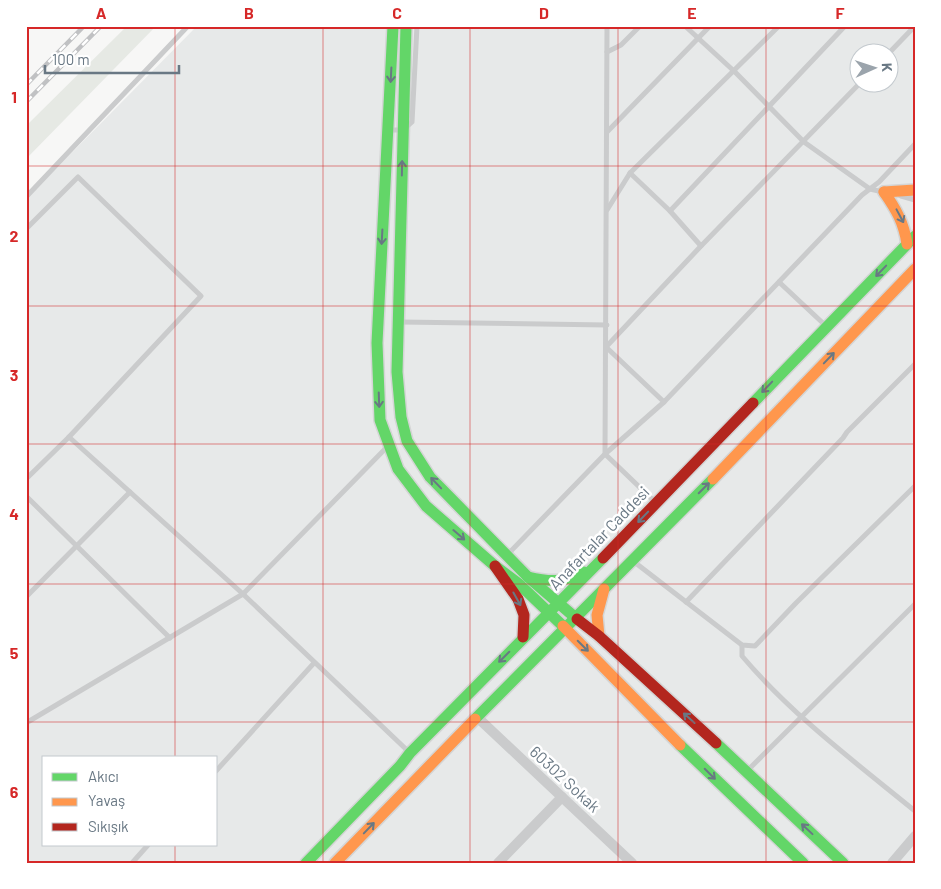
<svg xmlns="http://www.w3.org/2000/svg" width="941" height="889" font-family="Barlow,sans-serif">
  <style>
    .built { fill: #e7e9e9; fill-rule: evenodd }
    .green { fill: #e6e9e4 }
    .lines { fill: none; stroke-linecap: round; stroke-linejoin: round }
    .fast-casing { stroke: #d4d5d5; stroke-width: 14 }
    .slow-casing { stroke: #d4d5d5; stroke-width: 14 }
    .jam-casing { stroke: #d4d5d5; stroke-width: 14 }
    .lane { stroke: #cacbcc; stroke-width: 5 }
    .street { stroke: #cacbcc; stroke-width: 10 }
    .fast { stroke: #63d668; stroke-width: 11 }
    .slow { stroke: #ff974d; stroke-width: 11 }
    .jam { stroke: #b3261e; stroke-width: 11 }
    .rail-casing { stroke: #c0c1c3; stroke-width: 4.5 }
    .rail { stroke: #fff; stroke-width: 2.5; stroke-dasharray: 8; stroke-linecap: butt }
    .oneway { stroke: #697884 }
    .grid { fill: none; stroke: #d62828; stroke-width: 1; stroke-opacity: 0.55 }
    .labels { text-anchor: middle; stroke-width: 5; stroke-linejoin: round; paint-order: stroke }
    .street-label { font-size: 16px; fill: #697884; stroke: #fff }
    .neatline { fill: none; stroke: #d62828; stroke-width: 2 }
    .grid-label { font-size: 16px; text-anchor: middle; font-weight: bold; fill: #d62828 }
  </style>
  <rect width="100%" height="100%" fill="#f7f7f6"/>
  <!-- built -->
  <path class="built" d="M 197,26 L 915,26 L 915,863 L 26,863 L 26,199 ZM 858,52 L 888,52 L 888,82 L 858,82 ZM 44,758 L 216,758 L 216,845 L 44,845 Z"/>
  <!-- green -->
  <polygon class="green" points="127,26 156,26 26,159 26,126"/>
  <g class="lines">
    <!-- fast casing -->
    <g class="fast-casing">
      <g id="fast">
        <polyline points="393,26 377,343 380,420 398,469 426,506 495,566 519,584 563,626"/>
        <polyline points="406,26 397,372 401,417 407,441 430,477 528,577 577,619"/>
        <polyline points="753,403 915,236"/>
        <path d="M 528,577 C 549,582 564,583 584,572"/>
        <polyline points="475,719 713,479"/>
        <polyline points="716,743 843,863"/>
        <polyline points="680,745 803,863"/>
        <polyline points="306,863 400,766 410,753 603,558"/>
      </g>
    </g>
    <!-- slow casing -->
    <g class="slow-casing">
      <g id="slow">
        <path d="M 884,192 C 896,209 904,223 907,244"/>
        <polyline points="884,192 915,190"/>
        <polyline points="713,479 915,269"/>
        <polyline points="563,626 680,745"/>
        <polyline points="599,636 597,615 604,589"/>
        <polyline points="335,863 475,719"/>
      </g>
    </g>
    <!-- jam casing -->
    <g class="jam-casing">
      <g id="jam">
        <polyline points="603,558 753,403"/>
        <polyline points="495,566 518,599 524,615 523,637"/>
        <polyline points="577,619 599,636 716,743"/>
      </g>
    </g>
    <!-- lane -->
    <g class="lane">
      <polyline points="685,26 735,72 804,142 870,189 883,192"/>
      <polyline points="779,26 630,173 670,211 845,26"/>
      <polyline points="607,52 621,45 640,26"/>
      <polyline points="888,54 915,26"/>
      <polyline points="388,130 403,130 412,122 417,26"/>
      <polyline points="607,132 710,26"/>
      <polyline points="901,196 915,200"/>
      <polyline points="26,197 188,26"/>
      <polyline points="607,210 630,173"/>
      <polyline points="670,211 701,246 861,82"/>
      <polyline points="26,229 78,177 201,296 69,437 26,479"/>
      <polyline points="779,282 826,326"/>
      <polyline points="400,322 607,325"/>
      <polyline points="664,402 862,195 879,182 915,144"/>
      <polyline points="69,437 243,594 409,752"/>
      <polyline points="26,496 170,638"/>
      <polyline points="654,501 605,454 664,402 606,347 701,246"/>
      <polyline points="508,554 605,454 607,26"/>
      <polyline points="633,561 742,645 755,646 796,603 915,486"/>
      <polyline points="26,597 130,492"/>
      <polyline points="686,602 843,438 847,432 915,364"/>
      <path d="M 742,645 L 742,656 C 792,715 855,762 915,811"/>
      <polyline points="26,723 243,594 387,447"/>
      <polyline points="216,771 314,663"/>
      <polyline points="747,771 915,604"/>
      <polyline points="132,863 148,845"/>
    </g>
    <!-- street -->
    <g class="street">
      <polyline points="477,717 632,863"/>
      <polyline points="498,863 562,797"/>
      <polyline points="892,863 915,836"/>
    </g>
    <!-- fast -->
    <use href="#fast" class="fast"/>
    <!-- slow -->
    <use href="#slow" class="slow"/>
    <!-- jam -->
    <use href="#jam" class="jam"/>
    <!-- rail casing -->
    <g class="rail-casing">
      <g id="rail">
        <polyline points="26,85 84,26"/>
        <polyline points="26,102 101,26"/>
      </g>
    </g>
    <!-- rail -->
    <use href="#rail" class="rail"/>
  </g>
  <!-- one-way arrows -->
  <defs><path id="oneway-shaft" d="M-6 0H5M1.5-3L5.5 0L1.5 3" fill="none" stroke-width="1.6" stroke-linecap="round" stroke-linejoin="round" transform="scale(1.25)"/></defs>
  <g class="oneway">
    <use href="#oneway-shaft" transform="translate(391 75) rotate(93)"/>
    <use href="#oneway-shaft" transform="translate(402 168) rotate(-89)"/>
    <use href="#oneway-shaft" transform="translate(900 216) rotate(62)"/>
    <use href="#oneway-shaft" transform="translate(382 237) rotate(93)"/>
    <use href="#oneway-shaft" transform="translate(881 271) rotate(134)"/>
    <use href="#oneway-shaft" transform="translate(829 358) rotate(-46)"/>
    <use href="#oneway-shaft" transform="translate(767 387) rotate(134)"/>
    <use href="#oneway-shaft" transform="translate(379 400) rotate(88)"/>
    <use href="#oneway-shaft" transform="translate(436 483) rotate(-134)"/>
    <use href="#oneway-shaft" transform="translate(704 488) rotate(-45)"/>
    <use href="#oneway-shaft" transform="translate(643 517) rotate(134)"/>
    <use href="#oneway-shaft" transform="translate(459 535) rotate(41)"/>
    <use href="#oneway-shaft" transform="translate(517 599) rotate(61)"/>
    <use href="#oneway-shaft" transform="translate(583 646) rotate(45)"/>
    <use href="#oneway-shaft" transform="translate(504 657) rotate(135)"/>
    <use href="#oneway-shaft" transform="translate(689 718) rotate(-138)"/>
    <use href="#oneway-shaft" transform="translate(710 774) rotate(45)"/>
    <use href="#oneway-shaft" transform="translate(369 828) rotate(-46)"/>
    <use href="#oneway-shaft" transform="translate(807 829) rotate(-137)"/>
  </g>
  <!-- grid -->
  <path class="grid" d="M 175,26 L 175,758M 323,26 L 323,863M 470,26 L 470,863M 618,26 L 618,863M 766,26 L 766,863M 26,166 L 915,166M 26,306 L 915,306M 26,444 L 915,444M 26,584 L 915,584M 26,722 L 915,722M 175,845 L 175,863"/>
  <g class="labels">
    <!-- street labels -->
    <g class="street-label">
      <text transform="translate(599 538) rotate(-46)" y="6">Anafartalar Caddesi</text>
      <text transform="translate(565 779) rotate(43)" y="6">60302 Sokak</text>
    </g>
  </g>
  <!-- border -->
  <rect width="941" height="889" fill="none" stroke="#ffffff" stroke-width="55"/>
  <!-- legend -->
  <rect x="42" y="756" width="175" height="90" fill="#ffffff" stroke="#c3c9ce"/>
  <rect x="52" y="773" width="25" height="8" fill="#63d668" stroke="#c3c9ce"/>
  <text x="88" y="782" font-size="15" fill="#697884">Akıcı</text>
  <rect x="52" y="798" width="25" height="8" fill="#ff974d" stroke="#c3c9ce"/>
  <text x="88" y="806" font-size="15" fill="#697884">Yavaş</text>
  <rect x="52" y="823" width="25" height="8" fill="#b3261e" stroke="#c3c9ce"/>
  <text x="88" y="832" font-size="15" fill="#697884">Sıkışık</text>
  <!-- north arrow -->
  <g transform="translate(874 68) rotate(87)"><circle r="24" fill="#ffffff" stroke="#c3c9ce"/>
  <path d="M0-4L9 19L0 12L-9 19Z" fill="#9ba4ac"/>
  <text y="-8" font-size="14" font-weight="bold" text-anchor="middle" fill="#697884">K</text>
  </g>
  <!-- scale -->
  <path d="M45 65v8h134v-8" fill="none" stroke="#697884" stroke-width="2.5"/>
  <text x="52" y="65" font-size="15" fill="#697884" stroke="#ffffff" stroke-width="4" paint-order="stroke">100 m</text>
  <rect x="28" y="28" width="886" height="834" class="neatline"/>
  <g class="grid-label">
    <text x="101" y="19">A</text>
    <text x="249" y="19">B</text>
    <text x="397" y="19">C</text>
    <text x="544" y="19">D</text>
    <text x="692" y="19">E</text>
    <text x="840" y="19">F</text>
    <text x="14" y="103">1</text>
    <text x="14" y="242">2</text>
    <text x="14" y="381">3</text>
    <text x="14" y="520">4</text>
    <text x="14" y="659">5</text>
    <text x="14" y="798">6</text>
  </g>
</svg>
